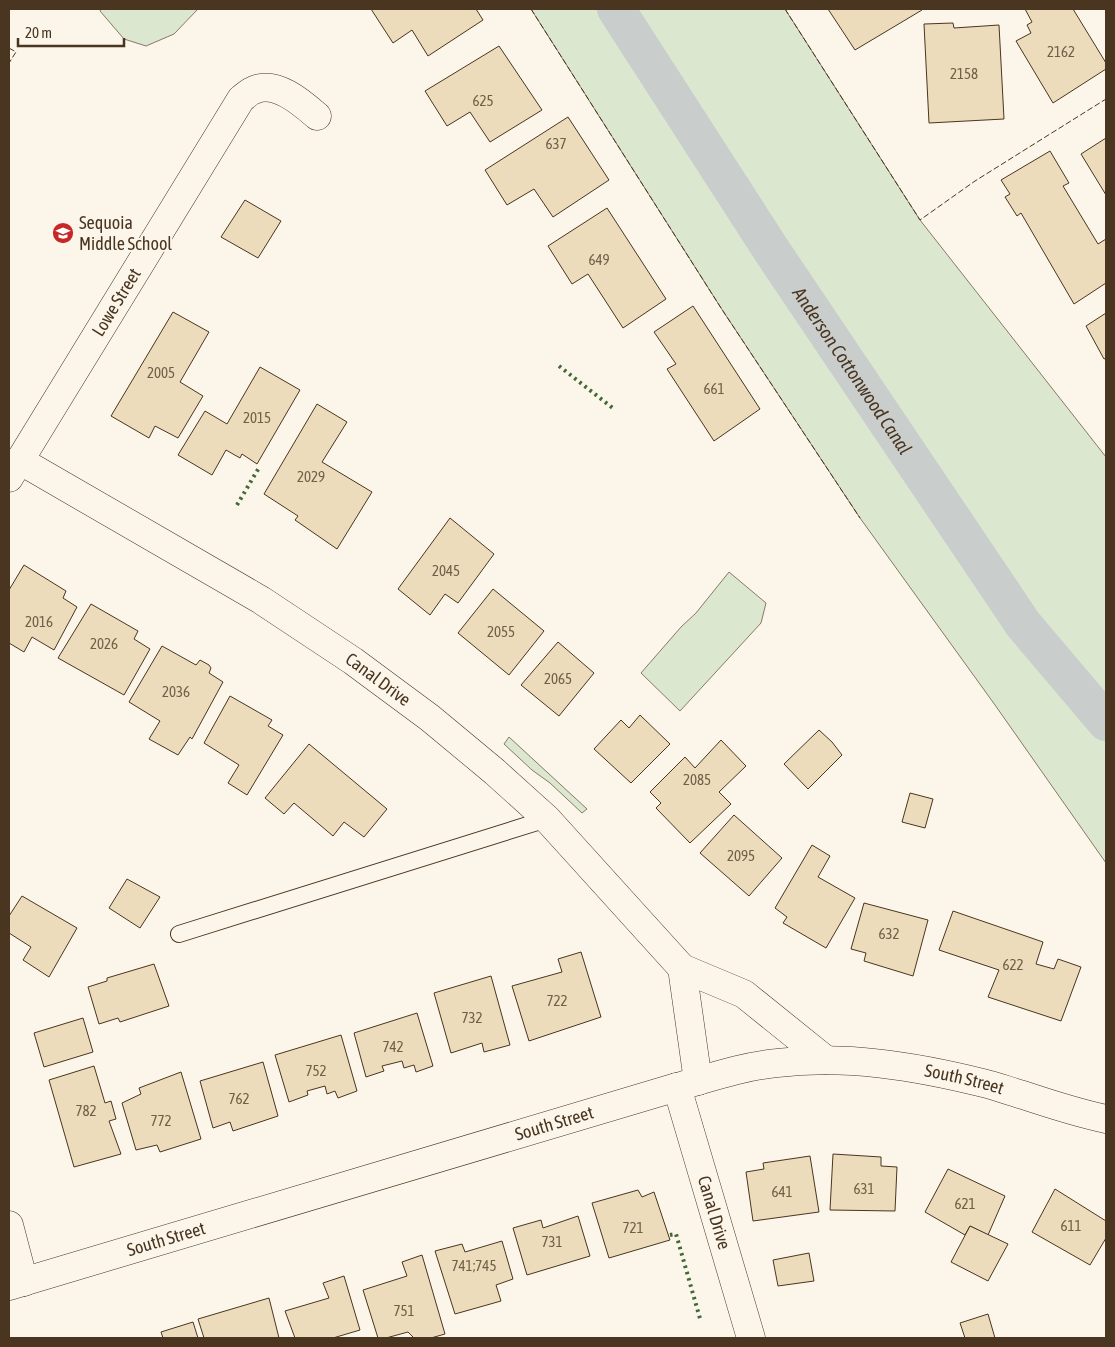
<svg xmlns="http://www.w3.org/2000/svg" width="1115" height="1347" font-family="'Asap Condensed',sans-serif">
  <style>
    .green { fill: #dce7d0; stroke: #887966 }
    .lines { fill: none; stroke-linecap: round; stroke-linejoin: round }
    .canal { stroke: #c9cecd; stroke-width: 38 }
    .building { fill: #ecdcbc; stroke: #4a3520 }
    .lane-casing { stroke: #4a3520; stroke-width: 18 }
    .street-casing { stroke: #4a3520; stroke-width: 29 }
    .secondary-casing { stroke: #4a3520; stroke-width: 29 }
    .lane { stroke: #fbf6e9; stroke-width: 16 }
    .street { stroke: #fbf6e9; stroke-width: 28 }
    .secondary { stroke: #fbf6e9; stroke-width: 28 }
    .hedge { stroke: #436837; stroke-width: 4; stroke-dasharray: 2.5 4; stroke-linecap: butt }
    .fence { stroke: #4a3520; stroke-width: 1; stroke-dasharray: 6 2.5; stroke-linecap: butt }
    .labels { text-anchor: middle; stroke-width: 4; stroke-linejoin: round; paint-order: stroke }
    .number-label { font-size: 15px; fill: #725f47 }
    .poi-label { font-size: 18px; fill: #4a3520; stroke: #fbf6e9; text-anchor: start }
    .street-label { font-size: 18px; fill: #4a3520; stroke: #fbf6e9 }
    .water-label { font-size: 19px; font-style: italic; fill: #4a3520; stroke: #fbf6e9 }
  </style>
  <rect width="100%" height="100%" fill="#fbf6e9"/>
  <!-- green -->
  <g class="green">
    <polygon points="101,9 198,9 174,34 146,46 124,39 100,11"/>
    <polygon points="531,9 785,9 920,220 1106,457 1106,863 995,705 860,518 721,308"/>
    <polygon points="729,572 766,603 761,623 680,711 641,673 681,627 696,613"/>
    <polygon points="509,737 587,809 582,813 550,783 532,770 504,744"/>
  </g>
  <g class="lines">
    <!-- canal -->
    <path class="canal" id="s1" d="M 616,9 L 772,251 L 1023,624 L 1106,722"/>
  </g>
  <!-- building -->
  <g class="building">
    <polygon points="371,9 476,9 483,20 428,56 412,30 393,43"/>
    <polygon points="828,9 921,9 922,10 855,50"/>
    <polygon points="1025,9 1073,9 1106,63 1106,69 1053,103 1016,41 1031,33 1027,25 1032,22"/>
    <polygon points="953,23 954,28 999,25 1004,119 929,123 924,24"/>
    <polygon points="499,46 542,110 490,142 470,112 447,126 425,91"/>
    <polygon points="568,117 609,180 553,217 534,189 507,205 485,170"/>
    <polygon points="1106,138 1106,195 1081,154"/>
    <polygon points="1050,151 1069,183 1063,186 1098,244 1106,239 1106,283 1074,304 1021,213 1017,216 1005,197 1010,194 1001,180"/>
    <polygon points="245,200 281,221 258,258 221,237"/>
    <polygon points="607,208 666,299 623,328 588,274 572,284 548,246"/>
    <polygon points="693,306 760,409 714,441 667,369 676,364 654,332"/>
    <polygon points="173,312 209,332 180,382 203,396 178,438 155,426 149,438 111,416"/>
    <polygon points="1106,313 1106,358 1104,359 1086,326"/>
    <polygon points="260,367 300,390 257,464 242,454 240,458 226,450 212,475 178,455 205,411 227,424"/>
    <polygon points="317,404 347,422 322,462 372,492 337,549 295,520 298,516 264,494"/>
    <polygon points="450,518 494,554 458,603 445,594 430,615 398,589"/>
    <polygon points="24,565 66,591 63,598 77,607 54,650 32,637 24,652 9,643 9,590"/>
    <polygon points="493,589 544,631 509,675 458,633"/>
    <polygon points="91,604 138,631 134,639 150,649 124,695 58,658"/>
    <polygon points="558,642 594,673 559,716 521,685"/>
    <polygon points="162,646 196,665 200,660 209,665 211,668 209,673 223,682 192,739 190,737 178,755 149,739 160,721 129,702"/>
    <polygon points="230,696 272,720 268,726 283,735 247,795 228,783 239,765 204,743"/>
    <polygon points="640,715 670,744 631,783 594,749 621,720 629,728"/>
    <polygon points="819,730 832,742 842,755 808,789 784,764"/>
    <polygon points="721,740 746,766 719,792 731,804 690,843 656,808 661,803 650,792 685,757 695,768"/>
    <polygon points="309,744 387,809 364,837 344,822 333,836 294,803 284,814 265,798"/>
    <polygon points="910,793 933,799 925,828 902,822"/>
    <polygon points="734,815 782,858 749,896 700,853"/>
    <polygon points="812,845 830,856 818,877 855,898 826,948 783,923 787,917 775,908"/>
    <polygon points="127,879 160,897 140,928 109,908"/>
    <polygon points="22,896 77,928 49,977 23,960 31,947 9,933 9,916"/>
    <polygon points="864,903 928,920 913,976 864,961 866,953 851,949"/>
    <polygon points="953,911 1043,942 1036,964 1054,969 1058,959 1081,967 1061,1021 988,997 999,970 939,950"/>
    <polygon points="581,952 601,1017 529,1041 512,986 562,972 558,959"/>
    <polygon points="154,964 169,1006 120,1022 118,1018 99,1024 88,987 107,981 107,978"/>
    <polygon points="491,976 510,1045 484,1052 482,1043 451,1053 434,993"/>
    <polygon points="417,1013 433,1066 416,1072 414,1065 404,1068 402,1061 382,1066 384,1071 366,1077 354,1033"/>
    <polygon points="83,1018 93,1052 44,1067 34,1033"/>
    <polygon points="341,1035 357,1091 338,1098 335,1091 327,1094 325,1086 307,1091 308,1095 289,1102 275,1055"/>
    <polygon points="263,1062 278,1116 233,1131 230,1122 213,1128 200,1081"/>
    <polygon points="94,1066 105,1103 111,1101 116,1119 109,1121 121,1154 74,1167 49,1080"/>
    <polygon points="181,1072 201,1139 160,1152 157,1145 136,1150 122,1103 141,1094 139,1088"/>
    <polygon points="833,1154 881,1157 881,1166 897,1167 895,1211 830,1210"/>
    <polygon points="810,1156 819,1212 753,1221 746,1172 764,1169 763,1163"/>
    <polygon points="948,1169 1005,1196 988,1235 970,1226 965,1235 925,1212"/>
    <polygon points="1055,1189 1106,1221 1106,1238 1090,1265 1032,1232"/>
    <polygon points="638,1190 642,1197 654,1192 670,1240 609,1258 592,1203"/>
    <polygon points="578,1216 590,1256 527,1275 513,1228 541,1220 543,1228"/>
    <polygon points="970,1226 1008,1244 988,1281 951,1262"/>
    <polygon points="502,1241 513,1279 496,1285 501,1301 455,1314 435,1251 462,1244 465,1252"/>
    <polygon points="809,1253 814,1281 778,1286 773,1260"/>
    <polygon points="422,1255 445,1334 431,1338 414,1338 408,1332 386,1338 378,1338 363,1290 407,1276 402,1262"/>
    <polygon points="344,1276 360,1330 333,1338 295,1338 285,1311 329,1298 323,1283"/>
    <polygon points="269,1298 279,1338 204,1338 198,1319"/>
    <polygon points="988,1314 995,1338 965,1338 960,1323"/>
    <polygon points="193,1322 198,1338 163,1338 161,1332"/>
  </g>
  <g class="lines">
    <!-- lane casing -->
    <g class="lane-casing">
      <polyline id="lane" points="179,934 547,819"/>
    </g>
    <!-- street casing -->
    <g class="street-casing">
      <g id="street">
        <path id="s2" d="M 19,460 L 261,600 L 353,661 L 430,718 L 495,772 L 547,819 L 682,968 L 744,994 L 826,1060"/>
        <path id="s3" d="M 9,478 L 241,99 C 245,96 250,91 254,90 C 276,80 302,103 317,116"/>
        <polyline points="682,968 698,1081"/>
        <path id="s4" d="M 677,1087 L 751,1338"/>
      </g>
    </g>
    <!-- secondary casing -->
    <g class="secondary-casing">
      <g id="secondary">
        <polyline points="9,1225 24,1282"/>
        <path id="s5" d="M 9,1286 L 677,1087 C 709,1078 744,1066 777,1063 C 847,1055 914,1066 983,1083 C 996,1086 1009,1091 1023,1095 C 1050,1104 1078,1113 1106,1119"/>
      </g>
    </g>
    <!-- lane -->
    <use href="#lane" class="lane"/>
    <!-- street -->
    <use href="#street" class="street"/>
    <!-- secondary -->
    <use href="#secondary" class="secondary"/>
    <!-- hedge -->
    <g class="hedge">
      <polyline points="559,366 614,409"/>
      <polyline points="237,505 260,466"/>
      <polyline points="670,1235 676,1234 701,1322"/>
    </g>
    <!-- fence -->
    <g class="fence">
      <polyline points="531,9 721,308 860,518"/>
      <polyline points="785,9 920,220 975,181 1106,99"/>
      <polyline points="9,48 16,52 9,63"/>
    </g>
  </g>
  <!-- icons -->
  <defs>
    <g id="school-disc" transform="scale(1.125)"><circle r="9.5" fill="#c62828" stroke="#fbf6e9"/><path d="M0-5L7-2L0 1L-7-2ZM-4 1L0 2.5L4 1V4Q0 6-4 4Z" fill="#fff"/></g>
  </defs>
  <g fill-rule="evenodd">
    <use href="#school-disc" x="63" y="233"/>
  </g>
  <g class="labels">
    <!-- number labels -->
    <g class="number-label">
      <text x="1061" y="57">2162</text>
      <text x="964" y="79">2158</text>
      <text x="483" y="106">625</text>
      <text x="556" y="149">637</text>
      <text x="599" y="265">649</text>
      <text x="161" y="378">2005</text>
      <text x="714" y="394">661</text>
      <text x="257" y="423">2015</text>
      <text x="311" y="482">2029</text>
      <text x="446" y="576">2045</text>
      <text x="39" y="627">2016</text>
      <text x="501" y="637">2055</text>
      <text x="104" y="649">2026</text>
      <text x="558" y="684">2065</text>
      <text x="176" y="697">2036</text>
      <text x="697" y="785">2085</text>
      <text x="741" y="861">2095</text>
      <text x="889" y="939">632</text>
      <text x="1013" y="970">622</text>
      <text x="557" y="1006">722</text>
      <text x="472" y="1023">732</text>
      <text x="393" y="1052">742</text>
      <text x="316" y="1076">752</text>
      <text x="239" y="1104">762</text>
      <text x="86" y="1116">782</text>
      <text x="161" y="1126">772</text>
      <text x="864" y="1194">631</text>
      <text x="782" y="1197">641</text>
      <text x="965" y="1209">621</text>
      <text x="1071" y="1231">611</text>
      <text x="633" y="1233">721</text>
      <text x="552" y="1247">731</text>
      <text x="474" y="1271">741;745</text>
      <text x="404" y="1316">751</text>
    </g>
    <!-- poi labels -->
    <g class="poi-label">
      <text x="79" y="229">Sequoia<tspan x="79" dy="21">Middle School</tspan></text>
    </g>
    <!-- street labels -->
    <g class="street-label">
      <text dy="6" stroke="none"><textPath href="#s3" startOffset="206">Lowe Street</textPath></text>
      <text dy="6" stroke="none"><textPath href="#s2" startOffset="421">Canal Drive</textPath></text>
      <text dy="6" stroke="none"><textPath href="#s5" startOffset="989">South Street</textPath></text>
      <text dy="6" stroke="none"><textPath href="#s5" startOffset="569">South Street</textPath></text>
      <text dy="6" stroke="none"><textPath href="#s4" startOffset="131">Canal Drive</textPath></text>
      <text dy="6" stroke="none"><textPath href="#s5" startOffset="164">South Street</textPath></text>
    </g>
    <!-- water labels -->
    <g class="water-label">
      <text dy="7" stroke="none"><textPath href="#s1" startOffset="432">Anderson Cottonwood Canal</textPath></text>
    </g>
  </g>
  <!-- border -->
  <rect width="1115" height="1347" fill="none" stroke="#4a3520" stroke-width="20"/>
  <!-- scale -->
  <path d="M18 38v8h106v-8" fill="none" stroke="#4a3520" stroke-width="2.5"/>
  <text x="25" y="38" font-size="15" fill="#4a3520" stroke="#fbf6e9" stroke-width="4" paint-order="stroke">20 m</text>
</svg>
